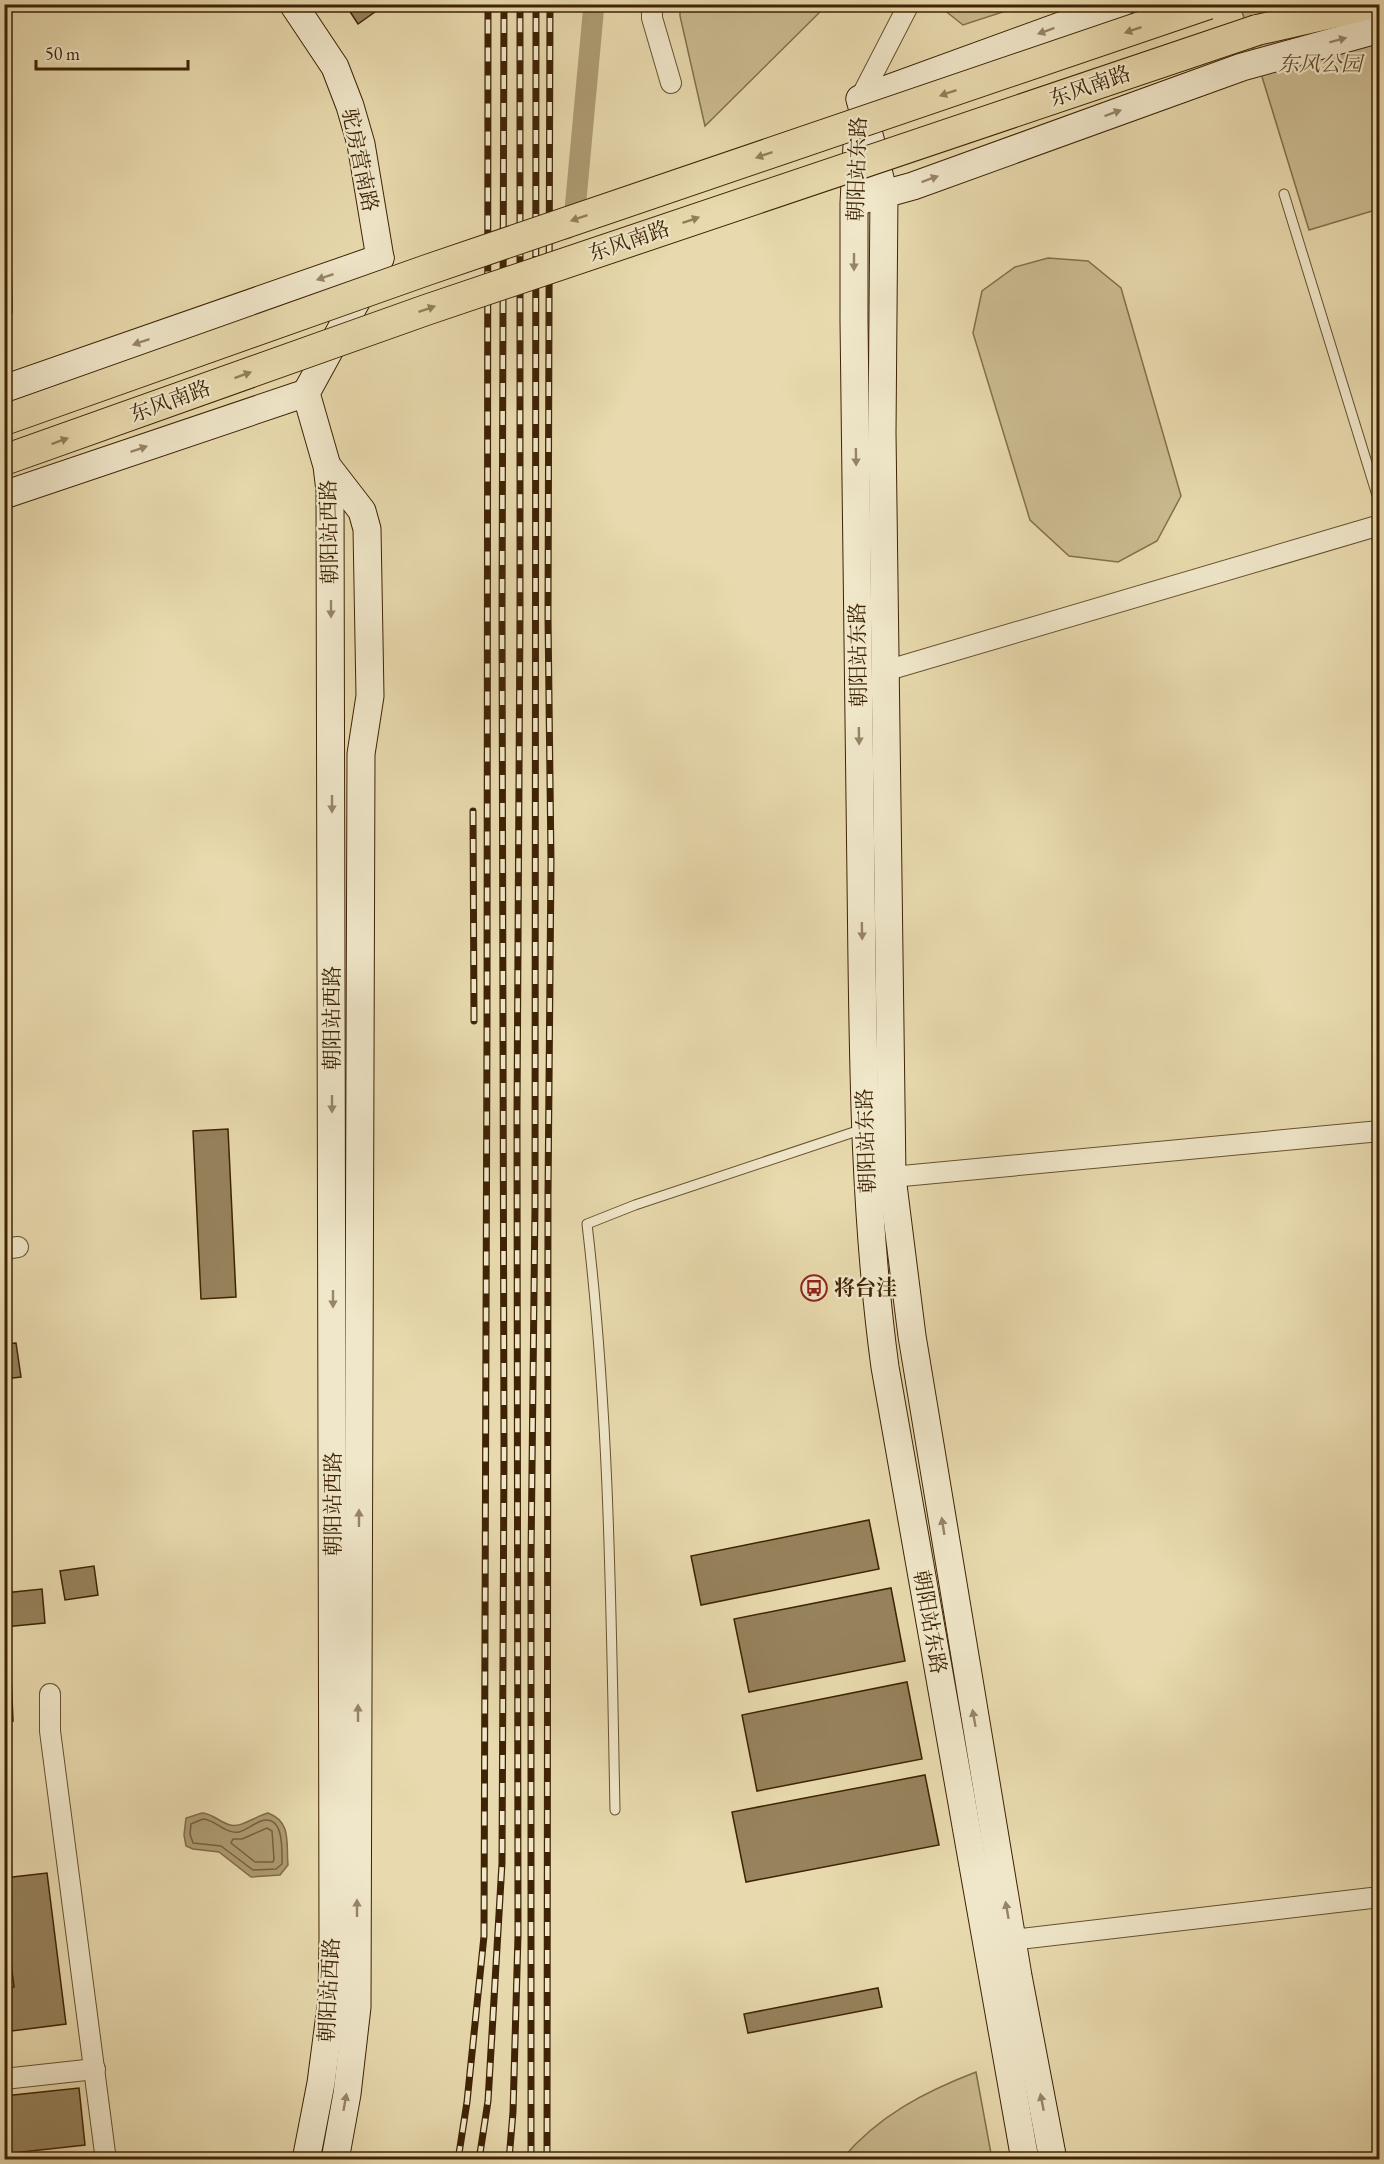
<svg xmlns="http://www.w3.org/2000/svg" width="1384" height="2164" font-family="'EB Garamond','Noto Serif SC',serif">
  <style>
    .green { fill: #cbbb91; stroke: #846f4a; stroke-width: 1.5 }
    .water { fill: #ae9c74; stroke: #816c47; stroke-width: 1.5 }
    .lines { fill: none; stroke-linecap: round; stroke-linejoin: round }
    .shore { stroke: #76603c; stroke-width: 1.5 }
    .canal { stroke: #ae9c74; stroke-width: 21 }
    .building { fill: #96825c; stroke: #3e2304; stroke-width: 1.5 }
    .lane-casing { stroke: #68512e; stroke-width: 11 }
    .street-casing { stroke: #68512e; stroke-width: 22 }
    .secondary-casing { stroke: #3e2304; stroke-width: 29 }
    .primary-casing { stroke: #3e2304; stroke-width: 32 }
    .lane { stroke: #f0e7ca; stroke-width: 9 }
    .street { stroke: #f0e7ca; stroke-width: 20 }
    .secondary { stroke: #f0e7ca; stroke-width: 27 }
    .primary { stroke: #e8daae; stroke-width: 30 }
    .rail-casing { stroke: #3e2304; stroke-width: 7 }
    .rail { stroke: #f0e7ca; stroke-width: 4.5; stroke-dasharray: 14; stroke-linecap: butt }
    .primary-bridge-casing { stroke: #3e2304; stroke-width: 32; stroke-linecap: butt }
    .primary-bridge { stroke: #e8daae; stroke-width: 30 }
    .oneway { fill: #937e59 }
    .oneway2 { fill: #978567 }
    .labels { text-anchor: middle; stroke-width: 4.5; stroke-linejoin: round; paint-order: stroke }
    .park-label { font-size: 21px; font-style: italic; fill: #614927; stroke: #f0e7ca }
    .street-label { font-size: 21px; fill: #3e2304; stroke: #f0e7ca }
    .poi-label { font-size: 21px; font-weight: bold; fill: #3e2304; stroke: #f0e7ca; text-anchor: start }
  </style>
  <rect width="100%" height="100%" fill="#e8daae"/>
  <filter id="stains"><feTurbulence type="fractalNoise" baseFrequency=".00333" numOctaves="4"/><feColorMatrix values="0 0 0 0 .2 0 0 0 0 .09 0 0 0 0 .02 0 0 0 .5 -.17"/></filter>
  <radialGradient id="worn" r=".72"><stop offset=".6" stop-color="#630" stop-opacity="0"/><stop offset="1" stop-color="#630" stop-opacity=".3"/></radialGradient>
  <!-- green -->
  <g class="green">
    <polygon points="680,5 680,4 827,5 705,126 680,16"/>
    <polygon points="938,5 1024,5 963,25"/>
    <polygon points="1240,5 1379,5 1379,209 1309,230"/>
    <polygon points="1048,258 1088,261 1121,288 1181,496 1157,541 1118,562 1069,556 1030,520 973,333 982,291 1015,267"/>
    <path d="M 976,2072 L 992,2159 L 842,2159 C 878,2116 924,2092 976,2072 Z"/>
  </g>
  <!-- water -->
  <path class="water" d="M 202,1813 C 214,1814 219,1822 230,1825 C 241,1828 256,1816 268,1813 C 292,1822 286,1843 288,1865 L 280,1875 L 251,1877 L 219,1852 L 193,1849 L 186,1846 L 184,1835 L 186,1818 Z"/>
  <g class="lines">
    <!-- shore -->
    <g class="shore">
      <path d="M 203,1819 C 216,1820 225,1834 239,1832 C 246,1830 253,1824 261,1821 C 284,1814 282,1849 282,1864 L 276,1869 L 253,1870 L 221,1846 L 193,1843 L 190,1834 L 191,1824 Z"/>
      <polygon points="267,1828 272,1831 274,1859 273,1862 255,1862 231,1843 233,1839 242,1839"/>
    </g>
    <!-- canal -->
    <polyline class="canal" points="566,229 574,221 594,4"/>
  </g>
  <!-- building -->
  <g class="building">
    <polygon points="345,4 386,4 358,24"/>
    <rect x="4" y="97" width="2" height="50"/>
    <polygon points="4,255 11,255 12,313 4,313"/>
    <polygon points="228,1129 236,1297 201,1299 193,1131"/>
    <polygon points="16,1343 21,1377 4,1379 4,1344"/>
    <polygon points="869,1520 879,1569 701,1605 691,1556"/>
    <polygon points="94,1566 98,1595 65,1600 60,1571"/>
    <polygon points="891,1588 905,1661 749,1692 734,1619"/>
    <polygon points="42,1589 45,1623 4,1627 4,1593"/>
    <polygon points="4,1650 10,1650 13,1721 4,1722"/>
    <polygon points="907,1682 922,1759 757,1791 742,1715"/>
    <polygon points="925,1775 939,1845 746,1882 732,1812"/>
    <polygon points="47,1873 66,2024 4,2032 4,1989 14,1987 4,1908 4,1878"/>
    <polygon points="878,1988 882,2007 748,2033 744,2014"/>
    <polygon points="79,2088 85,2145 4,2154 4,2096"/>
  </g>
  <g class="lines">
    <!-- lane casing -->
    <g class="lane-casing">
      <g id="lane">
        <polyline points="1284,194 1380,505"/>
        <path d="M 615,1810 C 611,1614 610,1418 587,1224 L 635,1205 L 863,1129"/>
      </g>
    </g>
    <!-- street casing -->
    <g class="street-casing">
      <g id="street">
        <polyline points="652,4 652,18 671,83"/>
        <polyline points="860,99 909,4"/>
        <polyline points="885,671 1380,525"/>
        <polyline points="892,1177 1380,1131"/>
        <polyline points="4,1249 18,1247"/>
        <polyline points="50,1694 50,1731 105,2153 104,2160"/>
        <polyline points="1012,1940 1380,1897"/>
        <polyline points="4,2079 95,2069"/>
      </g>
    </g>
    <!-- secondary casing -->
    <g class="secondary-casing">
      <g id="secondary">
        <polyline points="293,4 335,67 350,106 361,144 380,258"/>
        <polyline points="860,99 884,194 882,433 892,1177 912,1336 1018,1976 1053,2160"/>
        <polyline points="860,99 1121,4"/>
        <path d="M 857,145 L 854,203 L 854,321 C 857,507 859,693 861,879 C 863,1042 863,1205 885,1367 L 1025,2160"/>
        <polyline points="866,199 913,186 1242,67 1380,29"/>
        <polyline points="4,389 380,258"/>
        <polyline points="328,467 362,511 367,529 370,696 361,754 357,2007 347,2094 335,2160"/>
        <polyline points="4,495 306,393"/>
        <polyline points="306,2160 321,2083 332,1999 333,1939 330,491 327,466 306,393 380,258"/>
      </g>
    </g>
    <!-- primary casing -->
    <g class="primary-casing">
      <polyline id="primary" points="1257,30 1371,4"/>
    </g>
    <!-- lane -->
    <use href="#lane" class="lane"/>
    <!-- street -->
    <use href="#street" class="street"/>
    <!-- secondary -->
    <use href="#secondary" class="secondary"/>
    <!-- primary -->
    <use href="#primary" class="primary"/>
    <!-- rail casing -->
    <g class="rail-casing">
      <g id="rail">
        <polyline points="473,811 474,1021"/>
        <polyline points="458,2160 467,2102 484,1936 487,1028 488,4"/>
        <polyline points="479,2160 488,2101 502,1863 504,1452 502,616 504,4"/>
        <polyline points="509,2160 513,2112 518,1935 517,1113 520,613 520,4"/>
        <polyline points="531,2160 531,1557 535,1205 536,4"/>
        <polyline points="547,2160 548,1196 551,862 548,617 550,4"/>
      </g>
    </g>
    <!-- rail -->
    <use href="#rail" class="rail"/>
    <!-- primary-bridge casing -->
    <g class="primary-bridge-casing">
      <g id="primary-bridge">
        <polyline points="4,420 427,270 1208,4"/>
        <polyline points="4,460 426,310 1257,30"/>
      </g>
    </g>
    <!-- primary-bridge -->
    <use href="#primary-bridge" class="primary-bridge"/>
  </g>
  <!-- one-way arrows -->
  <defs><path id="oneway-solid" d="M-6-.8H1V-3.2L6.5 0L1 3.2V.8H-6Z" transform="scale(1.5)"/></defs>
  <g class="oneway">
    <use href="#oneway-solid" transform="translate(1133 30) rotate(161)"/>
    <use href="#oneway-solid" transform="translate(948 93) rotate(161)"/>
    <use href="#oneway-solid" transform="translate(764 155) rotate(161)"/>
    <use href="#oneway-solid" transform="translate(579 218) rotate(161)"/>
    <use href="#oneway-solid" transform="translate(691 220) rotate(-19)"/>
    <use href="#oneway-solid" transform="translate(427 309) rotate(-19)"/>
    <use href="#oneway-solid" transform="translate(243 375) rotate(-20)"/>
    <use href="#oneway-solid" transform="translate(60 441) rotate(-20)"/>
  </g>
  <g class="oneway2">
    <use href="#oneway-solid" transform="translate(1046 31) rotate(160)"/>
    <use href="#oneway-solid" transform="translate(1338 40) rotate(-15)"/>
    <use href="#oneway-solid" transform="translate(1113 113) rotate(-20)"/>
    <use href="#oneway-solid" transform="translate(930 179) rotate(-20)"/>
    <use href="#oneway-solid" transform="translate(854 262) rotate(90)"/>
    <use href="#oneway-solid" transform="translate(325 277) rotate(161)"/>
    <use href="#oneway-solid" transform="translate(141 342) rotate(161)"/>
    <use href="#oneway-solid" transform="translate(139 449) rotate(-19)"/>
    <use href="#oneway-solid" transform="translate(856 457) rotate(89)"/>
    <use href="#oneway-solid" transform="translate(331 609) rotate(90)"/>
    <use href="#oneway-solid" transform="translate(859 736) rotate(89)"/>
    <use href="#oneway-solid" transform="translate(332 804) rotate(90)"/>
    <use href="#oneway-solid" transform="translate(862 931) rotate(89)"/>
    <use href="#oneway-solid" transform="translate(332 1104) rotate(90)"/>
    <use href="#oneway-solid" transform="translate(333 1299) rotate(90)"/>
    <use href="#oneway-solid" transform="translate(359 1518) rotate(-90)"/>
    <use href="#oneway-solid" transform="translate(943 1526) rotate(-99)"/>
    <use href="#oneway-solid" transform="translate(358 1713) rotate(-90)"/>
    <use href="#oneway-solid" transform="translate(974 1718) rotate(-100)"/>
    <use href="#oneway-solid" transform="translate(357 1908) rotate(-90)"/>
    <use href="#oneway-solid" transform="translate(1007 1910) rotate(-100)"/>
    <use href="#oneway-solid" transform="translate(345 2102) rotate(-80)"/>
    <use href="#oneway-solid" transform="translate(1042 2102) rotate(-101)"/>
  </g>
  <!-- icons -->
  <defs>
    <g id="bus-ring" transform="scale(1.35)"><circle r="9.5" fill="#f0e7ca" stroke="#8f2418" stroke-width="1.5"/><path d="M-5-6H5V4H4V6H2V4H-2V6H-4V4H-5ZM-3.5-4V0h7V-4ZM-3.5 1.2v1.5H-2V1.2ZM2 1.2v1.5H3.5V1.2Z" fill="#8f2418"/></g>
  </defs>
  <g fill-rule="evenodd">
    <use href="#bus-ring" x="814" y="1288"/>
  </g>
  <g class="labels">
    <!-- park labels -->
    <g class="park-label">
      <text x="1320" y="71">东风公园</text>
    </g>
    <!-- street labels -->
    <g class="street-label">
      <text transform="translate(1090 86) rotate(-19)" y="7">东风南路</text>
      <text transform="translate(360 160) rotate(78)" y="7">驼房营南路</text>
      <text transform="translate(857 169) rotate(-88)" y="7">朝阳站东路</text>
      <text transform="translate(629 241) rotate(-19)" y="7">东风南路</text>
      <text transform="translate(170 401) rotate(-20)" y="7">东风南路</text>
      <text transform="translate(329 532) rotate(-91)" y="7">朝阳站西路</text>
      <text transform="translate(858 655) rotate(-91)" y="7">朝阳站东路</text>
      <text transform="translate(332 1018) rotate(-90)" y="7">朝阳站西路</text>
      <text transform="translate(866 1141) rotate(-92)" y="7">朝阳站东路</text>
      <text transform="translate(333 1504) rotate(-90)" y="7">朝阳站西路</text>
      <text transform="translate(930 1622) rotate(80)" y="7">朝阳站东路</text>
      <text transform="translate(329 1990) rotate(-87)" y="7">朝阳站西路</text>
    </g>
    <!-- poi labels -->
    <g class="poi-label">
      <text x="834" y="1295">将台洼</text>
    </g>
  </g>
  <!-- margin -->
  <rect width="1384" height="2164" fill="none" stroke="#e8daae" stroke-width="24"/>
  <rect x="6" y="6" width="1372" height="2152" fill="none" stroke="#3e2304" stroke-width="3"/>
  <rect x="12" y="12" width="1360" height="2140" fill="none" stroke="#3e2304" stroke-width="1.5"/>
  <!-- scale -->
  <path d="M36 60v9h152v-9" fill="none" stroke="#3e2304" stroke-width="3"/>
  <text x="45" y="60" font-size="18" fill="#3e2304" stroke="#f0e7ca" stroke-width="4.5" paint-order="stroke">50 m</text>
  <rect width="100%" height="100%" filter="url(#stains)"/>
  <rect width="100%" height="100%" fill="url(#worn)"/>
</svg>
